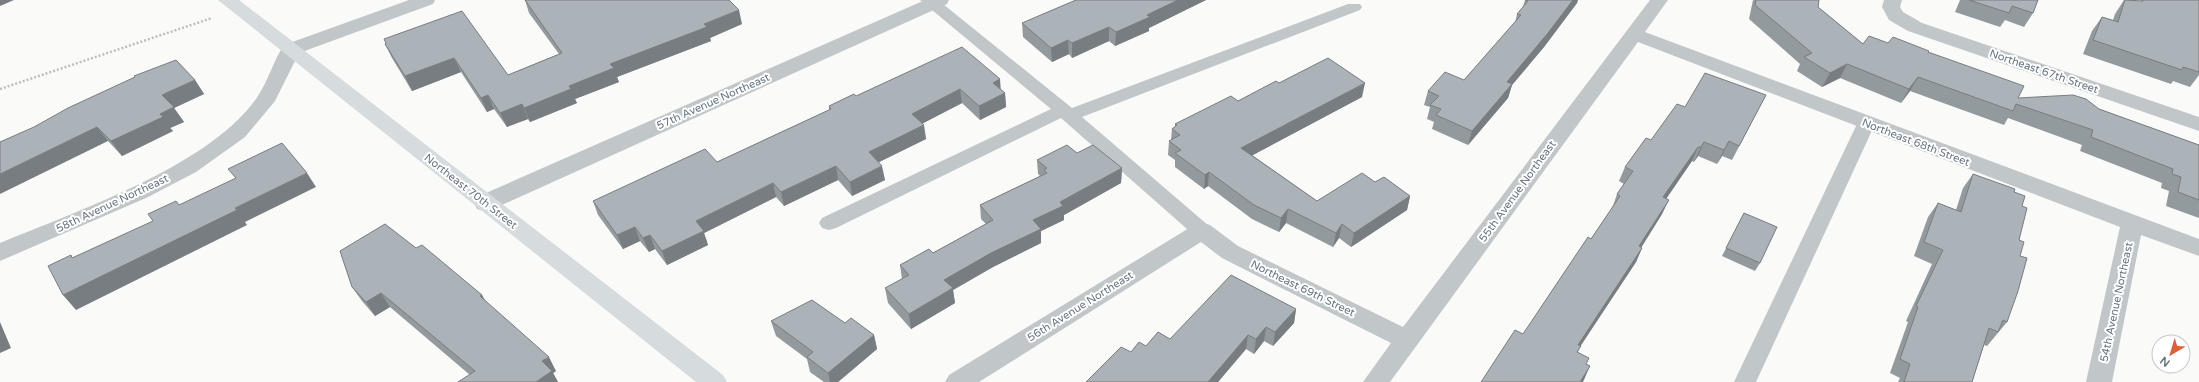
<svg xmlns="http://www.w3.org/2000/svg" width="2199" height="382" font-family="'Varela Round',sans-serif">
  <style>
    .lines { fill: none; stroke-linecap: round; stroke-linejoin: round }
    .path { stroke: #bcbfc1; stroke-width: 2.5; stroke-dasharray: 2 2; stroke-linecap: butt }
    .service { fill: #c1c6c9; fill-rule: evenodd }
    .minor { fill: #c1c6c9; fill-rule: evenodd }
    .secondary { fill: #d6dbde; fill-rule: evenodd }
    .wall { fill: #939a9e }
    .shaded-wall { fill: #787d81 }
    .building { fill: #abb3b8; stroke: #787d81 }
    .labels { text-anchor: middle; stroke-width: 4; stroke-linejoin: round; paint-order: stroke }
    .street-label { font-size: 11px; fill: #667581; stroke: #fff }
  </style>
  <rect width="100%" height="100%" fill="#fafaf8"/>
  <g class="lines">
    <!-- path -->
    <polyline class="path" points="0,89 212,18"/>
    <!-- service -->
    <g class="service">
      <polygon points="920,0 938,0 1072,108 1348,4 1360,4 1362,7 1360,10 1082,117 1209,226 1212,231 1209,236 1202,238 1195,236 1061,118 836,228 829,230 822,228 819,223 822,218 1051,109"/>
      <polygon points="1866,118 1872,120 1875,124 1756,382 1734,382 1857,124 1860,120"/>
    </g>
    <!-- minor -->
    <g class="minor">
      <path d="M 409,0 L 435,0 L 433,4 L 299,53 L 275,101 L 245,137 L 196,172 L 146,198 L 0,261 L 0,243 C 77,211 207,167 256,99 C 268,82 273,61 284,45 Z"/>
      <polygon points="925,0 949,0 947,4 493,209 485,211 477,209 474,203 477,197"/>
      <polygon points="1650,0 1668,0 1645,32 2199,239 2199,256 2141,235 2112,382 2086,382 2120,227 1638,42 1390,382 1363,382 1391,343 1222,258 1201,242 979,382 945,382 949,375 1194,225 1202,223 1210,225 1238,246 1403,327"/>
      <polygon points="1884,0 1902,0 1900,7 1903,12 1922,23 2199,117 2199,131 1908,31 1889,20 1882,7"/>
    </g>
    <!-- secondary -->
    <polygon class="secondary" points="218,0 239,0 723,375 727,382 696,382"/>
  </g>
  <!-- wall -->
  <g class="wall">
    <polygon points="525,0 729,0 742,24 710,38 711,41 617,77 619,82 575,99 577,103 530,122 528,119 507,127 494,109 487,112 461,72 412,91 392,58 385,44 386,43 384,39 508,75 559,54 529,13"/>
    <polygon points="1076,0 1206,0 1149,28 1149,31 1115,46 1109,41 1072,58 1069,54 1052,62 1023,37 1022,23"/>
    <polygon points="1525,0 1578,0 1577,3 1544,47 1512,85 1508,98 1468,145 1432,129 1434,122 1427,119 1430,107 1424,105 1428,91 1464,80 1515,23 1517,14 1523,7"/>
    <polygon points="1753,0 1819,0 1818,7 1863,44 1888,43 1928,52 2018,98 2099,109 2199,145 2199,218 2166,206 2169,191 2161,188 2162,183 2080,151 2082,145 2008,118 2004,125 1910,91 1901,103 1840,78 1822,87 1797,71 1800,64 1749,19"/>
    <polygon points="1960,0 2038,0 2033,13 2024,27 2005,20 2000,27 1955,12"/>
    <polygon points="2124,0 2141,1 2141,0 2199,0 2199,75 2190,87 2173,81 2171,84 2083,54 2092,31 2102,17 2113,20 2115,14"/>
    <polygon points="1000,79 1000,89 1005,93 1006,107 980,120 962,103 923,123 926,139 879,162 885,180 852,196 838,180 784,206 776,197 704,233 708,245 667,265 655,249 649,252 640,241 623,249 598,215 593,201 717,162 829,110 829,106 856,96"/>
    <polygon points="195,80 204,94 174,108 184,122 170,128 173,131 122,156 108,141 0,142"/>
    <polygon points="1279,83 1362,97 1252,155 1317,201 1375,182 1410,196 1407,210 1351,247 1339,238 1333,247 1286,223 1279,232 1252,219 1208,186 1204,189 1175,167 1175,160 1168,155 1169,141 1171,140 1172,129 1175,127 1175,124 1238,101"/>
    <polygon points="1766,95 1732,160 1722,156 1717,164 1698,156 1694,162 1692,161 1666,199 1662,214 1641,247 1642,248 1636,262 1580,346 1578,352 1586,364 1584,380 1523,334 1591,239 1612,209 1617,194 1624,184 1619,181 1625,167 1651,140 1685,107"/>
    <polygon points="1077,153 1122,168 1121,183 1064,215 1064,220 1041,231 1041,243 993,267 953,290 955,303 911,329 888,303 885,288 902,279 900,265 933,253 986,224 981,219 980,205 1040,176 1038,174 1037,160"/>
    <polygon points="1973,174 2014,192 2022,206 2019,240 2020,256 2007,322 1987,346 1984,345 1972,382 1898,382 1900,378 1890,373 1908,322 1906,321 1932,264 1914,256 1928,217 1938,203 1956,210 1963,188"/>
    <polygon points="1744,213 1760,263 1755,271 1722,256"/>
    <polygon points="416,248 482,295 485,301 556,371 553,373 558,382 458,382 470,375 390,307 375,316 362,301 352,287"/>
    <polygon points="1296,309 1294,323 1273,346 1264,341 1254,354 1246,349 1218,382 1086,382 1131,352 1146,346"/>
    <polygon points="771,321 845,323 874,335 877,349 838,382 824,382 810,372 807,359 776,336"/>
  </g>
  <!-- shaded-wall -->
  <g class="shaded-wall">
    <polygon points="0,0 14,0 0,6"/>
    <polygon points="1178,0 1206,0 1149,28 1149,31 1115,46 1116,32 1147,15"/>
    <polygon points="1573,0 1578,0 1577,3 1544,47 1512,85 1508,98 1468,145 1472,131 1507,82"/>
    <polygon points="739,10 742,24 710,38 711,41 617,77 619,82 575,99 577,103 530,122 524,108 569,86 610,64"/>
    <polygon points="1109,27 1109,41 1072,58 1072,43"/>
    <polygon points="1068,40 1069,54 1052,62 1051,48"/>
    <polygon points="454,58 461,72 412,91 405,76"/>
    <polygon points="1847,64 1840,78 1822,87 1830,73"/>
    <polygon points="1918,77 1910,91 1901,103 1909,89"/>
    <polygon points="1000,79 1001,93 993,83"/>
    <polygon points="195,80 204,94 174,108 184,122 170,128 173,131 122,156 111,141 160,114 162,95"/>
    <polygon points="1365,83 1362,97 1240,162 1241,148"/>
    <polygon points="960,89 962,103 914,128 912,114"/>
    <polygon points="1005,93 1006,107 980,120 979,106"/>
    <polygon points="488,95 494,109 487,112 481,98"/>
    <polygon points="522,104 528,119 507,127 500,113"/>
    <polygon points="924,125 926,139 871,166 869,152"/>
    <polygon points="97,127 108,141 0,194 0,174"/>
    <polygon points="1729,141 1722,156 1717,164 1724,150"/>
    <polygon points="1704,142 1698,156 1694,162 1701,147"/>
    <polygon points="1698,147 1692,161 1657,212 1663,197"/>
    <polygon points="836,166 838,180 784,206 781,192"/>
    <polygon points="882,166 885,180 852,196 850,182"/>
    <polygon points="1122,168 1121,183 1064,215 1064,220 1041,231 1041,243 993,267 953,290 955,303 911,329 909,314 944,280 1060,202"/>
    <polygon points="1209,172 1208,186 1204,189 1205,175"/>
    <polygon points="307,173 316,187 245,222 247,225 76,310 63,295 235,208"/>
    <polygon points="773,183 776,197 704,233 708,245 667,265 662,251 696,221"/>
    <polygon points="1410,196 1407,210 1351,247 1354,233"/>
    <polygon points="1669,200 1662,214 1633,261 1639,246"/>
    <polygon points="1288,209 1286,223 1279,232 1281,218"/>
    <polygon points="1342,224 1339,238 1333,247 1336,233"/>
    <polygon points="635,227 640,241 623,249 617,235"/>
    <polygon points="650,235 655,249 649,252 643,238"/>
    <polygon points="1642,248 1636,262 1572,359 1578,345"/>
    <polygon points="381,293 390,307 375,316 366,302"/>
    <polygon points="482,295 490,309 480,296"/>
    <polygon points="1296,309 1294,323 1273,346 1275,332"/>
    <polygon points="0,322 11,348 0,353"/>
    <polygon points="1266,327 1264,341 1254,354 1256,339"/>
    <polygon points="874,335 877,349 838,382 830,382 828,373"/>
    <polygon points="1248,335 1246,349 1218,382 1208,382"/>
    <polygon points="549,357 556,371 553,373 558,382 536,382 542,361"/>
    <polygon points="1590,366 1583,382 1580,382"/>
  </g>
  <!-- building -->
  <g class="building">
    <polygon points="525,0 729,0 739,10 704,24 707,27 610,64 614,68 569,86 571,89 524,108 522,104 500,113 488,95 481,98 454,58 405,76 385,44 386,43 384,39 462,11 508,75 562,53"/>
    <polygon points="1076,0 1178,0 1147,15 1150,17 1116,32 1109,27 1072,43 1068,40 1051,48 1022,23"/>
    <polygon points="1525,0 1573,0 1548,33 1507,82 1512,84 1472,131 1436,115 1441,109 1430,105 1439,96 1428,91 1445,72 1464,80 1521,15 1517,14 1528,1"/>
    <polygon points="1756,0 1819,0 1818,7 1863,44 1869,36 1888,43 1893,37 1929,51 1928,52 2024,86 2018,98 2073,95 2086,99 2099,109 2199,145 2199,200 2178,192 2181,177 2172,174 2173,169 2091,137 2093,130 2016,104 2013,111 1918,77 1909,89 1847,64 1830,73 1804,57 1812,53 1755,5"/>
    <polygon points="1969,0 2038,0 2033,13 2012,6 2009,13"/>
    <polygon points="2125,0 2143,1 2143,0 2199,0 2199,72 2183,67 2182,70 2093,40 2102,17 2118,22"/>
    <polygon points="962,47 1000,79 993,83 1005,93 979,106 960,89 912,114 924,125 869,152 882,166 850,182 836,166 781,192 773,183 696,221 704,231 662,251 650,235 643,238 635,227 617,235 593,201 705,149 717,162 831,109 829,106 854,94 856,96"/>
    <polygon points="1328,58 1365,83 1241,148 1317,201 1362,173 1375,182 1384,177 1410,196 1354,233 1342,224 1336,233 1288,209 1281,218 1254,205 1209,172 1205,175 1175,153 1181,150 1169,141 1180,135 1172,129 1177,125 1175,124 1231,96 1238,101 1276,81 1279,83"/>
    <polygon points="176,60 195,80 162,95 174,107 160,114 163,117 111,141 97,127 0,174 0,142 34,127 68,108 135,77 134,76"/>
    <polygon points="1705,73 1766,95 1739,146 1729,141 1724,150 1704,142 1701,147 1698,147 1663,197 1669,200 1639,246 1642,248 1578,345 1581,346 1577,352 1589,358 1586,364 1590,366 1580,382 1481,382 1515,330 1523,334 1588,237 1591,239 1620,196 1617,194 1633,171 1625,167 1646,138 1651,140 1677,104 1685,107"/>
    <polygon points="282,143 307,173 235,208 237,210 63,295 48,266 71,255 72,258 153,221 148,214 176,201 179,205 236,178 228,169"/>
    <polygon points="1067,145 1077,153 1093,145 1122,168 1060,202 1063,206 1033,220 1041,229 991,253 944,280 953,288 909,314 885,288 909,275 900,265 929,249 933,253 993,220 980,205 1047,173 1044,170 1047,168 1037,160"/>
    <polygon points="1973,174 2015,189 2014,192 2025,196 2022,206 2027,208 2019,240 2024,242 2020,256 2027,258 2018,291 2007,322 2003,320 1998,332 1989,328 1972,382 1904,382 1910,364 1900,359 1918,307 1916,306 1943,250 1924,242 1938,203 1961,212"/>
    <polygon points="1744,213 1777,227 1760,263 1726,248"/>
    <polygon points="385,224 416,248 422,245 482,295 480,296 549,357 542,361 552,371 536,382 458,382 475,371 381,293 366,302 352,287 340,251"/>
    <polygon points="1231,275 1296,309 1275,332 1266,327 1256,339 1248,335 1208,382 1086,382 1121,347 1131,352 1139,342 1146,346 1158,332 1170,339"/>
    <polygon points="812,300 845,323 851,318 874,335 828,373 807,357 813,352 771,321"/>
  </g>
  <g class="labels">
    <!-- street labels -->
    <g class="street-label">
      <text transform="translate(2044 71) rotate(19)" y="4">Northeast 67th Street</text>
      <text transform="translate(713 101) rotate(-24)" y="4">57th Avenue Northeast</text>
      <text transform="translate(1916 142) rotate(21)" y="4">Northeast 68th Street</text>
      <text transform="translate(471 191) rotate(38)" y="4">Northeast 70th Street</text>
      <text transform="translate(1517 191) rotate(-54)" y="4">55th Avenue Northeast</text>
      <text transform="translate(112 203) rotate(-25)" y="4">58th Avenue Northeast</text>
      <text transform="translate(1303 288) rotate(26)" y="4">Northeast 69th Street</text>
      <text transform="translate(2116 302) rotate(-78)" y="4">54th Avenue Northeast</text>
      <text transform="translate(1080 306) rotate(-32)" y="4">56th Avenue Northeast</text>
    </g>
  </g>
  <!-- north arrow -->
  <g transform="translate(2171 354) rotate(218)"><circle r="19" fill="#ffffff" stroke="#c2c8cd"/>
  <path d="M0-3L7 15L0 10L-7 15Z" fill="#db5f37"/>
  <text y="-6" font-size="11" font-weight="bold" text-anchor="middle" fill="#667581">N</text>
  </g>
</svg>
